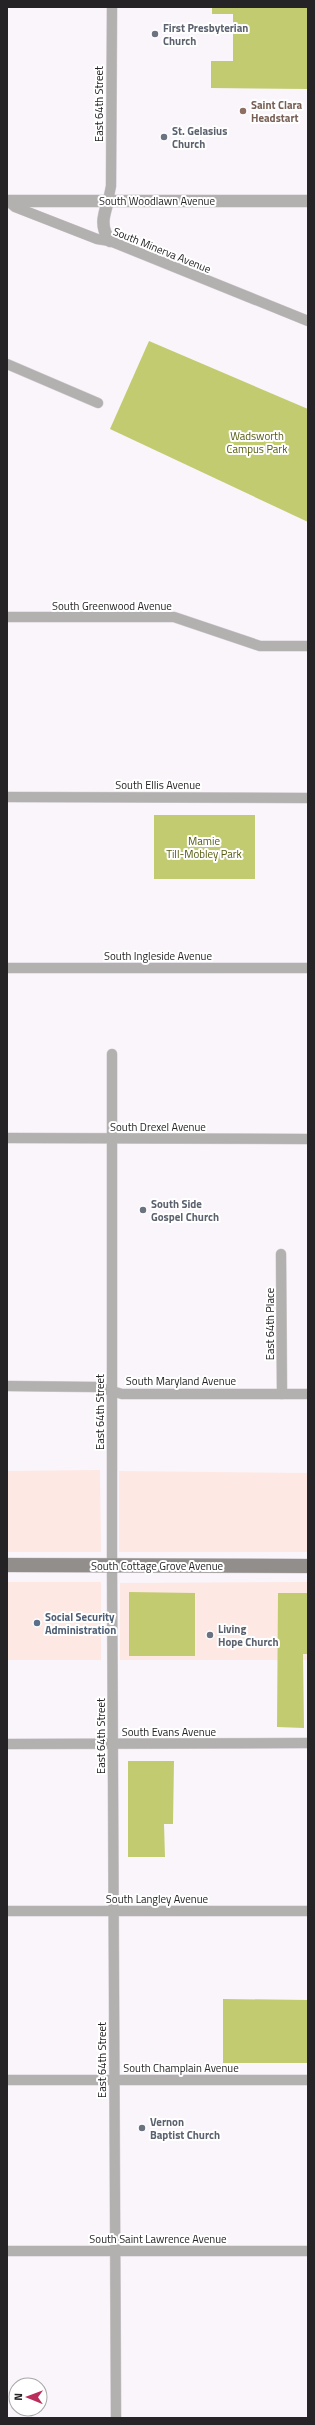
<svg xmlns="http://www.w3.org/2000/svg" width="315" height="2425" font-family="'Titillium Web',sans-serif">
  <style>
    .commercial { fill: #fde8e3 }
    .green { fill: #c2cb70 }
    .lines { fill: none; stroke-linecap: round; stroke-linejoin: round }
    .minor-casing { stroke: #d4cfd4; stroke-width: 11 }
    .tertiary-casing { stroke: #d4cfd4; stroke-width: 13 }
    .secondary-casing { stroke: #d4cfd4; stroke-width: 15 }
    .minor { stroke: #b3b1af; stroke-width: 10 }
    .tertiary { stroke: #b3b1af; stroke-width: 12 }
    .secondary { stroke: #918e8c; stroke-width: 14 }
    .worship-dot { fill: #6b7280; stroke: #fff; stroke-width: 1.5 }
    .education-dot { fill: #8d6e63; stroke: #fff; stroke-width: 1.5 }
    .service-dot { fill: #5c6f8a; stroke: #fff; stroke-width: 1.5 }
    .labels { text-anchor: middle; stroke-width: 4; stroke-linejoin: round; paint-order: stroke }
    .worship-label { font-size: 11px; font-weight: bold; fill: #5b616d; stroke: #fff; text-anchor: start }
    .street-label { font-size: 11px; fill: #252325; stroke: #fff }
    .education-label { font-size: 11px; font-weight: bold; fill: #785e54; stroke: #fff; text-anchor: start }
    .park-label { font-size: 11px; fill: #565b0e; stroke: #fff }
    .service-label { font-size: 11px; font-weight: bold; fill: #4e5e75; stroke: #fff; text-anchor: start }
  </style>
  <rect width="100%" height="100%" fill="#faf5fb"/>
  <!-- commercial -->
  <g class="commercial">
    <polygon points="100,1470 101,1552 7,1552 7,1471"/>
    <polygon points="119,1471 308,1473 308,1552 119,1552"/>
    <rect x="7" y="1582" width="94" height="78"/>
    <polygon points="308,1582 308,1660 120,1660 120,1583"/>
  </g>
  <!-- green -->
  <g class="green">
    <polygon points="212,7 308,7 308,89 211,88 211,61 233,61 233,14 212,14"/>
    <polygon points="149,341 308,409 308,522 110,429"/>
    <rect x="154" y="815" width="101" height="64"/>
    <polygon points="129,1592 195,1593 195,1656 129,1656"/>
    <polygon points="278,1593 308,1593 308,1654 303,1654 304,1728 277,1727"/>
    <polygon points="128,1761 174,1761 173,1824 164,1824 165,1857 128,1857"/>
    <polygon points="223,1999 308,2000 308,2063 223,2063"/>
  </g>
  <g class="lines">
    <!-- minor casing -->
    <g class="minor-casing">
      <g id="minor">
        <polyline points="8,201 15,207 97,239 110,241 308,321"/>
        <polyline points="108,201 111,186 112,7"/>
        <polyline points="7,364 98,403"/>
        <polyline points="7,617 174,617 260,646 308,646"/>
        <polyline points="7,797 308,798"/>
        <polyline points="7,968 308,968"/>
        <polyline points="112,1054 112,1566 116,2418"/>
        <polyline points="7,1138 308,1139"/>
        <polyline points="281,1254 282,1394"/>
        <polyline points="7,1386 98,1387 122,1394 308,1394"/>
        <polyline points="7,1744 308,1743"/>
        <polyline points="7,1911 308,1911"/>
        <polyline points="7,2080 308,2080"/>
        <polyline points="7,2251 308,2251"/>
      </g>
    </g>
    <!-- tertiary casing -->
    <g class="tertiary-casing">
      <g id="tertiary">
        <polyline points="7,201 308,201"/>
        <path d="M 108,201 C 103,217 100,227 110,241"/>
      </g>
    </g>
    <!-- secondary casing -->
    <g class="secondary-casing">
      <polyline id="secondary" points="7,1565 308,1566"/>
    </g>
    <!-- minor -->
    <use href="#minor" class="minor"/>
    <!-- tertiary -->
    <use href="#tertiary" class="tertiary"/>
    <!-- secondary -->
    <use href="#secondary" class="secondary"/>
  </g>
  <!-- markers -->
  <g class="worship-dot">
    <circle cx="155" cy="34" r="4"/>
    <circle cx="164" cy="137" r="4"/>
    <circle cx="143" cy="1210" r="4"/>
    <circle cx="210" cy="1635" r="4"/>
    <circle cx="142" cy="2128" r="4"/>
  </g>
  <circle class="education-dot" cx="243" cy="111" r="4"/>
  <circle class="service-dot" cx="37" cy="1623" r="4"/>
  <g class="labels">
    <!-- worship labels -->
    <g class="worship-label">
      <text x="163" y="32">First Presbyterian<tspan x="163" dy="13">Church</tspan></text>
      <text x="172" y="135">St. Gelasius<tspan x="172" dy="13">Church</tspan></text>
      <text x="151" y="1208">South Side<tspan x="151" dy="13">Gospel Church</tspan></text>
      <text x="218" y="1633">Living<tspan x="218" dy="13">Hope Church</tspan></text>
      <text x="150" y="2126">Vernon<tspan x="150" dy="13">Baptist Church</tspan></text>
    </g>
    <!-- street labels -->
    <g class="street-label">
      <text transform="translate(99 104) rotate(-90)" y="4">East 64th Street</text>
      <text x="157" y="205">South Woodlawn Avenue</text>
      <text transform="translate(162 250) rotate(22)" y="4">South Minerva Avenue</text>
      <text x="112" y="610">South Greenwood Avenue</text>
      <text x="158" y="789">South Ellis Avenue</text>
      <text x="158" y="960">South Ingleside Avenue</text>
      <text x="158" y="1131">South Drexel Avenue</text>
      <text transform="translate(270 1324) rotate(-90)" y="4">East 64th Place</text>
      <text x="181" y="1385">South Maryland Avenue</text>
      <text transform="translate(100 1412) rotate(-90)" y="4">East 64th Street</text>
      <text x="157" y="1570">South Cottage Grove Avenue</text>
      <text x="169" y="1736">South Evans Avenue</text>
      <text transform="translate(101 1736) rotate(-90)" y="4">East 64th Street</text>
      <text x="157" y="1903">South Langley Avenue</text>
      <text transform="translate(102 2060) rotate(-90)" y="4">East 64th Street</text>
      <text x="181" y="2072">South Champlain Avenue</text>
      <text x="158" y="2243">South Saint Lawrence Avenue</text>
    </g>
    <!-- education labels -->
    <g class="education-label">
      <text x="251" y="109">Saint Clara<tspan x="251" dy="13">Headstart</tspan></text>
    </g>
    <!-- park labels -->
    <g class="park-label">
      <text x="257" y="440">Wadsworth<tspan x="257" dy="13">Campus Park</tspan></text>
      <text x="204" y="845">Mamie<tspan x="204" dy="13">Till-Mobley Park</tspan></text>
    </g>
    <!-- service labels -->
    <g class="service-label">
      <text x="45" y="1621">Social Security<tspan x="45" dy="13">Administration</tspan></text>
    </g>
  </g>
  <!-- border -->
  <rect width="315" height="2425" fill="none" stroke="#252325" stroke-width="16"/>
  <!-- north arrow -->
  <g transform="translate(28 2397) rotate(271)"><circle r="19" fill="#ffffff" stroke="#a8a7a8"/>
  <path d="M0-3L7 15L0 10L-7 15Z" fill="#bb2d5b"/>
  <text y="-6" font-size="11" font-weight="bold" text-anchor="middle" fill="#252325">N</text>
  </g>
</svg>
